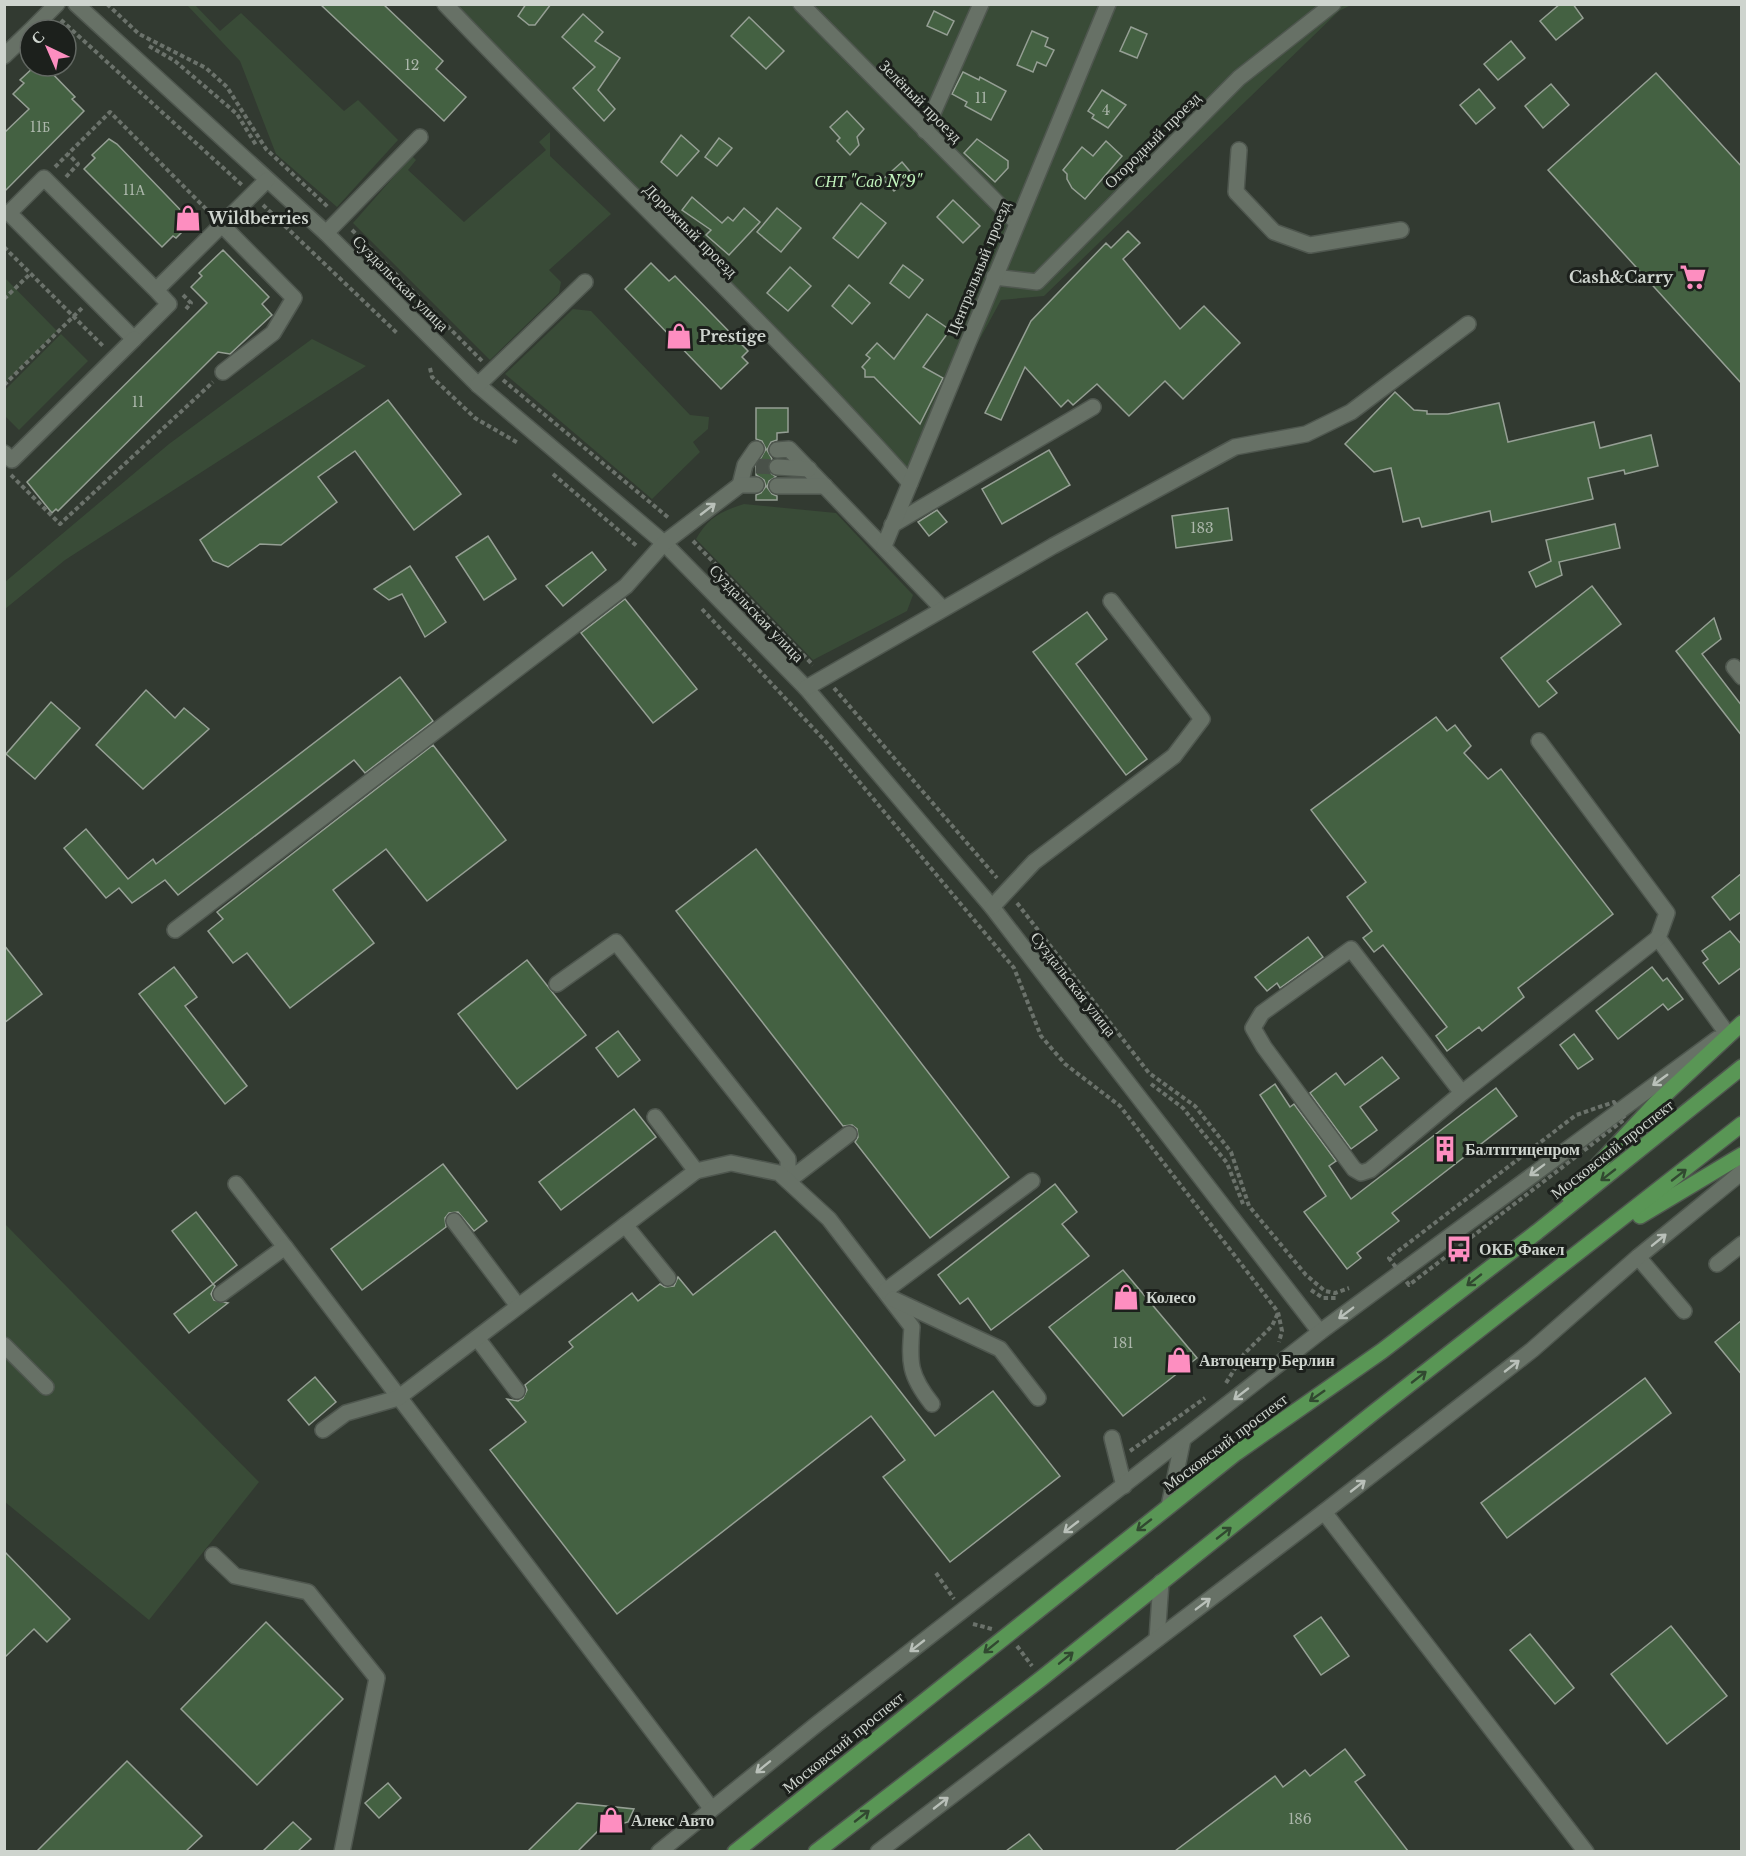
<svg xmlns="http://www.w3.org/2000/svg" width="1746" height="1856" font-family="'Libre Baskerville',serif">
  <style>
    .green { fill: #394b37 }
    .building { fill: #446142; stroke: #959f94; stroke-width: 1.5 }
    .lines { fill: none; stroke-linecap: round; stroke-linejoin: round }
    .minor-tunnel { stroke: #495149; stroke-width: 15; stroke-dasharray: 15 8; stroke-linecap: butt }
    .minor-casing { stroke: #4f574f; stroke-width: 18 }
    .major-casing { stroke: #4f574f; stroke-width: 18 }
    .path { stroke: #6b726b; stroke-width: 4; stroke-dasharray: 4.5 3; stroke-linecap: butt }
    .minor { stroke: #677166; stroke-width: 15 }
    .major { stroke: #599655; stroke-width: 15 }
    .oneway { stroke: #b9c0b9 }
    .oneway2 { stroke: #314930 }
    .labels { text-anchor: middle; stroke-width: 6; stroke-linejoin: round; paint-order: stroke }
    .number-label { font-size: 14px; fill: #acb7ab }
    .street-label { font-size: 16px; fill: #ced4ce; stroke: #1c201c }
    .park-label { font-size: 16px; font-style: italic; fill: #c1f3bc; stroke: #1c201c }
    .poi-label { font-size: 16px; font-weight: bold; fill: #ced4ce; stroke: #1c201c; text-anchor: start }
  </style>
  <rect width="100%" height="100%" fill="#323a31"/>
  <!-- green -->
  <g class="green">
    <polygon points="187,5 195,5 220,31 241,13 344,111 358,100 398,140 337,207 276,154 240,61"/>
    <polygon points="438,5 1351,5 1339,11 1044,296 1001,300 908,471"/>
    <polygon points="550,132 550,156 611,214 549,270 561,282 559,293 490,360 353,223 412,156 416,160 408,170 464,222 546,150 539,142"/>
    <polygon points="5,278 57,331 5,383"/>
    <polygon points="573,309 591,311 690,415 709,417 708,429 693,442 700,452 652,499 505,374"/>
    <polygon points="61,334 88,361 19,430 5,416 5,390"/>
    <polygon points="312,339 366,366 65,560 5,609 5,582 169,444"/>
    <path d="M 744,504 L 836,513 L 913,595 L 907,611 L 813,660 L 696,539 C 708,518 721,511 744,504 Z"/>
    <polygon points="4,1223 259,1482 149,1620 5,1502"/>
  </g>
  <!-- building -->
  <g class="building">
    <polygon points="320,4 383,4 443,61 436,69 466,97 444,121"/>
    <polygon points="526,4 551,4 535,25 529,25 518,16"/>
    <polygon points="1560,4 1573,4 1583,18 1556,40 1540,21"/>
    <polygon points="934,11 954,21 947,35 927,26"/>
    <polygon points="583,14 603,32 595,41 620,58 598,90 615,109 604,121 573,88 595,67 562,37"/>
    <polygon points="749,17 784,51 766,69 731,36"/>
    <polygon points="1131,27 1147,34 1137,58 1120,51"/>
    <polygon points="1032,31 1048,38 1045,46 1054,50 1046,66 1037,62 1033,72 1017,65"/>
    <polygon points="1511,41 1525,58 1498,80 1484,64"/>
    <polygon points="35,66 45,66 75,97 72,99 84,111 4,192 4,133 29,109 13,94 24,83 20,80"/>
    <polygon points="963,72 979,80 980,77 1006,91 991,120 965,106 967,102 952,94"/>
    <polygon points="1656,73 1742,167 1742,384 1548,170"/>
    <polygon points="1551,84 1569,105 1543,128 1525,106"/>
    <polygon points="1479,89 1495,108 1476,124 1460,105"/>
    <polygon points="1102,90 1126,105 1108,128 1092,118 1094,115 1088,111"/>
    <polygon points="847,111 864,129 857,137 859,145 850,155 837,141 840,138 830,127"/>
    <polygon points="681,135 699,151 677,176 661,162"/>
    <polygon points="719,138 732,148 717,166 705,157"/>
    <polygon points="109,139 117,144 192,222 176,238 173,236 162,247 84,169 95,158 92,155"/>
    <polygon points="977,139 1008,161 1008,168 995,182 964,153"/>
    <polygon points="1106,141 1122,156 1085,199 1072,188 1067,179 1067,174 1063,170 1082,147 1093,156"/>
    <polygon points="902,162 913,175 894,191 883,179"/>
    <polygon points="692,197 722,223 728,217 733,221 744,208 760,222 729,255 706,235 711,230 682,210"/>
    <polygon points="953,200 980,226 963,243 937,217"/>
    <polygon points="861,203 886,223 858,258 833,238"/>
    <polygon points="777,208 801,228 781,252 757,232"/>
    <polygon points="1128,231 1140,243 1123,259 1180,329 1204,306 1240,343 1183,399 1165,381 1129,416 1097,384 1073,405 1068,400 1061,407 1025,367 1001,420 985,413 1031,321 1106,243 1111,248"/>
    <polygon points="223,250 269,297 262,304 272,315 230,354 218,352 58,511 56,509 52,513 27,482 207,303 191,287 202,276 199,273"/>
    <polygon points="651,263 669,281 675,276 748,351 742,357 748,363 721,389 625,289"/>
    <polygon points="903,265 923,280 909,298 890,283"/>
    <polygon points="790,267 811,286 788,311 767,293"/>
    <polygon points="849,285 870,303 852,324 832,306"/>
    <polygon points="927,314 950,330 923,367 943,378 920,424 874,377 865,377 865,370 862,367 870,358 866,355 877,343 894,359"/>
    <polygon points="1395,392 1414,410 1427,411 1427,414 1448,414 1499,403 1508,442 1594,422 1600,448 1651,435 1658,466 1625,474 1624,470 1588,478 1593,499 1492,522 1490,511 1422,527 1419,518 1403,522 1391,468 1374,472 1345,444"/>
    <polygon points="388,400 461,494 414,530 355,451 318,477 337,502 281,545 260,544 228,567 213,561 200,540"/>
    <polygon points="756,408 788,408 788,432 777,433 777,440 771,442 767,450 772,459 769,462 768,471 776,477 769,481 767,487 772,494 777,496 777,500 756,500 756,495 761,493 766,486 764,480 756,475 756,466 766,449 762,441 756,439"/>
    <polygon points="1049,450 1070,485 1002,524 982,489"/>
    <polygon points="1228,508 1232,540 1176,548 1172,516"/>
    <polygon points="937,510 947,522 929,536 918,522"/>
    <polygon points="1615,524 1620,548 1559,562 1562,575 1536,587 1529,572 1551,561 1546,540"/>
    <polygon points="488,536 516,579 484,600 456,557"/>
    <polygon points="592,552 606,570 563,606 546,586"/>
    <polygon points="410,566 446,622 425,637 402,594 389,600 374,589"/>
    <polygon points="1592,586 1621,624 1547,681 1557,693 1539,707 1501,658"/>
    <polygon points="625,599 697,689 653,723 581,633"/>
    <polygon points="1087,612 1107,639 1076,664 1147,759 1126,775 1033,652"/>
    <polygon points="1714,618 1721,639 1702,654 1742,706 1742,736 1676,651"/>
    <polygon points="400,677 433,721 365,773 354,760 178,895 165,880 132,903 119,888 106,898 64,848 86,829 128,879 153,859 156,864"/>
    <polygon points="146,690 175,718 184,708 209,729 143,789 96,745"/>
    <polygon points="51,702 80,728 35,779 6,754"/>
    <polygon points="1436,717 1447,731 1455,725 1471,746 1464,753 1488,779 1501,769 1613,914 1518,988 1524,997 1482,1031 1479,1027 1447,1051 1436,1036 1447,1027 1383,945 1374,952 1363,938 1372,931 1347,897 1366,882 1311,810"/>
    <polygon points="433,745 506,840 427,901 386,849 333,890 374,943 290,1008 247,953 233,963 208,931 223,919 217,912"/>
    <polygon points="756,849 1009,1177 930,1238 855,1142 858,1137 857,1129 852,1125 843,1126 676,911"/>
    <polygon points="1742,873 1742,911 1730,920 1712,897"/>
    <polygon points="1730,931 1742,945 1742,967 1719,984 1703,963 1708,959 1702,951"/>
    <polygon points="1308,937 1323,957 1280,988 1277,983 1267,991 1255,977"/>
    <polygon points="4,945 42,994 4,1023"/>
    <polygon points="527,960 586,1035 517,1089 458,1014"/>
    <polygon points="174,967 197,997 185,1006 247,1086 225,1104 139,994"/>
    <polygon points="1652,967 1663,981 1667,978 1683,999 1668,1010 1663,1004 1618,1039 1596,1011"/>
    <polygon points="618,1031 640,1060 618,1077 596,1048"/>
    <polygon points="1574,1034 1593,1059 1578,1069 1560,1045"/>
    <polygon points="1382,1057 1399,1078 1360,1107 1377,1130 1351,1149 1310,1093 1336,1073 1345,1085"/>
    <polygon points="1275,1084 1290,1107 1294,1104 1336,1161 1329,1166 1351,1199 1496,1088 1517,1116 1392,1213 1399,1221 1357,1253 1361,1258 1347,1269 1304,1212 1326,1196 1260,1095"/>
    <polygon points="634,1109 656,1137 561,1210 539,1182"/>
    <polygon points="443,1164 487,1221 474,1231 458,1212 449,1213 445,1218 446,1227 362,1290 331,1249"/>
    <polygon points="1055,1184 1077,1212 1062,1224 1089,1256 991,1330 968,1298 960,1304 938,1275"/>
    <polygon points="196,1212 237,1265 213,1284 215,1286 211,1294 214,1300 228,1303 189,1333 174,1314 213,1284 172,1231"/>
    <polygon points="775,1231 935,1436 993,1391 1060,1476 950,1562 883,1477 905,1460 871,1416 617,1614 490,1450 526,1422 507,1399 518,1401 523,1398 527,1390 525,1385 573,1347 569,1342 632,1293 638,1301 660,1284 665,1287 674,1286 678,1277 693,1295"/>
    <polygon points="1123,1270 1197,1358 1123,1416 1049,1327"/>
    <polygon points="1742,1320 1742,1375 1715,1342"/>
    <polygon points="315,1377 336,1402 309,1425 288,1400"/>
    <polygon points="1645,1378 1671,1413 1507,1538 1481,1503"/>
    <polygon points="4,1551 70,1619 47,1642 34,1629 4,1658"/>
    <polygon points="1321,1617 1349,1656 1321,1675 1294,1636"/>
    <polygon points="266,1622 343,1699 257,1785 181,1709"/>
    <polygon points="1671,1626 1727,1696 1667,1744 1611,1674"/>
    <polygon points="1530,1634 1574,1688 1555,1704 1510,1650"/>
    <polygon points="1345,1749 1365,1775 1355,1782 1408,1851 1175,1851 1275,1776 1283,1787 1305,1770 1310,1776"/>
    <polygon points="127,1761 202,1836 186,1851 37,1851"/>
    <polygon points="388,1783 401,1798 379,1818 365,1803"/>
    <polygon points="577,1803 634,1809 628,1822 598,1831 578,1851 528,1851"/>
    <polygon points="293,1822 311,1839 298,1851 263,1851"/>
    <polygon points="1029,1834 1043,1851 1006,1851"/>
  </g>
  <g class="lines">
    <!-- minor-tunnel -->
    <polyline class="minor-tunnel" points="756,466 777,467"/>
    <!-- minor casing -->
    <g class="minor-casing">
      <g id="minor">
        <polyline points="76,4 326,233 478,385 664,543 806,688 992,907 1320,1332"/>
        <path d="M 445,4 C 598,165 762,317 910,483"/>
        <polyline points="801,4 1016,222"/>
        <polyline points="31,30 57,4"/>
        <polyline points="4,56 30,31"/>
        <polyline points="925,131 981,4"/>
        <polyline points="1239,150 1236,192 1274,232 1310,245 1401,230"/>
        <polyline points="222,225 294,298 273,333 223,372"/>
        <polyline points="326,233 420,137"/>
        <polyline points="994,277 1037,282 1239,78 1333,4"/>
        <polyline points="156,290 169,304 134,339 9,213 44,178 156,290 267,180"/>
        <polyline points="478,385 585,282"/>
        <polyline points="777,450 789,449 942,608"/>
        <polyline points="4,453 12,460 134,339"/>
        <polyline points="777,467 809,469"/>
        <polyline points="740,485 745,465 756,449"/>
        <polyline points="777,486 825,486"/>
        <polyline points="892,525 1093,407"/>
        <polyline points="884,546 1108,4"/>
        <polyline points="1734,667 1742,677"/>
        <polyline points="806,688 1053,546 1235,447 1306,434 1351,412 1468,324"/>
        <polyline points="1539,741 1667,913 1658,938 1726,1032"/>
        <polyline points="992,907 1034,862 1174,756 1202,719 1111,601"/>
        <polyline points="175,930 626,586 664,543 740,485 756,485"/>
        <polyline points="557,984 616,942 788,1159 788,1181 849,1134"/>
        <polyline points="1462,1093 1351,949 1262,1013 1253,1028 1264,1047 1354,1169 1361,1173 1370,1170 1462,1093 1658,938"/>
        <path d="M 696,1171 L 731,1163 L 779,1173 L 829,1219 L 912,1327 C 909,1363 909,1375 932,1404"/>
        <polyline points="236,1184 285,1247"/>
        <polyline points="454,1221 518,1306"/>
        <polyline points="625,1225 668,1278"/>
        <polyline points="1638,1257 1684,1311"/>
        <polyline points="1717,1264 1742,1244"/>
        <polyline points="885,1291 1032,1181"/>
        <polyline points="221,1294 285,1247 711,1808"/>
        <polyline points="893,1299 1000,1349 1038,1398"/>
        <polyline points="477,1338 517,1391"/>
        <polyline points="4,1345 46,1387"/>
        <polyline points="323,1430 346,1413 398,1398 696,1171 655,1117"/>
        <polyline points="1112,1438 1124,1486"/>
        <polyline points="1169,1506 1183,1439"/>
        <polyline points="1324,1512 1586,1852"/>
        <polyline points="213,1555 235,1576 308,1592 377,1678 342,1852"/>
        <polyline points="1157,1639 1161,1582"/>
        <polyline points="659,1852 817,1724 1320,1332 1717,1039"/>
        <polyline points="878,1852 1324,1512 1532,1350 1638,1257 1742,1172"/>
      </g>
    </g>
    <!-- major casing -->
    <g class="major-casing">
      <g id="major">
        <polyline points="1569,1196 1654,1105 1742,1023"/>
        <polyline points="1640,1216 1742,1155"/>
        <polyline points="735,1852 1236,1453 1382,1351 1537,1232 1742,1067"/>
        <polyline points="816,1852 1042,1678 1373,1413 1742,1124"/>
      </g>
    </g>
    <!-- path -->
    <g class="path">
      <polyline points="107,4 139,34 206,68 227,87 266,149 329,208"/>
      <polyline points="61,20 242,185"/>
      <polyline points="149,46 175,61 237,114 256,145"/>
      <polyline points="4,110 4,111"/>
      <polyline points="55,167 110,112 211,214"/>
      <polyline points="66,177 78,164 68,154"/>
      <polyline points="263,205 397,333"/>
      <polyline points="352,230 482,361"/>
      <polyline points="4,247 103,346"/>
      <polyline points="183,295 191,303 186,309"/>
      <polyline points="4,299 31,273"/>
      <polyline points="430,368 432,377 475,418 518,443"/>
      <polyline points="503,380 670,519"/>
      <polyline points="4,385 83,307"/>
      <polyline points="553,474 638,547"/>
      <polyline points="11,475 60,524 213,382"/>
      <polyline points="693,541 813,665"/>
      <polyline points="702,609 827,743 1014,968 1041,1036 1065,1064 1120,1106 1278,1312 1282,1331 1279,1342"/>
      <polyline points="834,688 997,878"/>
      <polyline points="1017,903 1149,1073 1195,1106 1231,1152 1249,1206 1306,1275 1325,1291 1335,1293 1349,1288"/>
      <polyline points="1151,1084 1183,1108 1227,1163 1243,1204"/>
      <polygon points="1614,1102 1625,1119 1409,1285 1389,1258 1576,1115"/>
      <polyline points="1311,1290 1323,1298 1337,1298"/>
      <polyline points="1226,1383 1244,1354 1272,1326 1278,1313"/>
      <polyline points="1130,1451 1205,1398"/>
      <polyline points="936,1573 954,1599"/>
      <polyline points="973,1624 992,1629"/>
      <polyline points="1017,1646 1032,1666"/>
    </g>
    <!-- minor -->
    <use href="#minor" class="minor"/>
    <!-- major -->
    <use href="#major" class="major"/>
  </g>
  <!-- one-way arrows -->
  <defs><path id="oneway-shaft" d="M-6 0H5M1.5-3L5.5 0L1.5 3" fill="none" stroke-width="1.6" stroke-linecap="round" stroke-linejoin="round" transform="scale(1.5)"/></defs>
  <g class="oneway">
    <use href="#oneway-shaft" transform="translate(708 509) rotate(-38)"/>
    <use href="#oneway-shaft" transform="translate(1660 1080) rotate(144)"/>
    <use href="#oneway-shaft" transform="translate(1537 1170) rotate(143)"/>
    <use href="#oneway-shaft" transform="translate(1659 1240) rotate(-39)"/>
    <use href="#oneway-shaft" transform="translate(1346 1313) rotate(143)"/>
    <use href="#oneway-shaft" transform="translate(1512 1366) rotate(-38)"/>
    <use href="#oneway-shaft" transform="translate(1241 1394) rotate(142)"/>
    <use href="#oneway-shaft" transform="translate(1358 1486) rotate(-38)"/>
    <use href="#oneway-shaft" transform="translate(1071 1527) rotate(142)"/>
    <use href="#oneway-shaft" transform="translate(1203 1604) rotate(-37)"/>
    <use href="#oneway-shaft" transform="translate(917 1646) rotate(142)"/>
    <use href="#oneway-shaft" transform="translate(763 1767) rotate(141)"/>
    <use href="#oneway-shaft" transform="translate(941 1803) rotate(-38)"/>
  </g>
  <g class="oneway2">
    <use href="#oneway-shaft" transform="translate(1608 1175) rotate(142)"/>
    <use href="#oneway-shaft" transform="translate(1679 1175) rotate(-38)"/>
    <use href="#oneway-shaft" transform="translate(1474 1280) rotate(142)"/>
    <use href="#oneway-shaft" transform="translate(1419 1377) rotate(-38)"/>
    <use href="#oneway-shaft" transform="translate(1317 1396) rotate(145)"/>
    <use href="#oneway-shaft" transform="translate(1144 1525) rotate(142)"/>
    <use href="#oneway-shaft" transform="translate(1224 1533) rotate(-38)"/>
    <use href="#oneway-shaft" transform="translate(991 1647) rotate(141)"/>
    <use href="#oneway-shaft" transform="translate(1066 1658) rotate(-39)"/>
    <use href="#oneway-shaft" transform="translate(862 1816) rotate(-38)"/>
  </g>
  <!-- icons -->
  <defs>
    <g id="shop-bare" transform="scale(2.07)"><path d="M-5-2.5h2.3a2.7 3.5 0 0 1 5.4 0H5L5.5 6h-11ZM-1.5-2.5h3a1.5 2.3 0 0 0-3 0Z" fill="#fd8ec0" stroke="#1c201c" stroke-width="2.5" paint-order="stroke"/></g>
    <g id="supermarket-bare" transform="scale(2.07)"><path d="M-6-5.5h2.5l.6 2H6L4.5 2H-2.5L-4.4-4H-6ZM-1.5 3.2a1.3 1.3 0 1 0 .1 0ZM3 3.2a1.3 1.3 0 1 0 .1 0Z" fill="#fd8ec0" stroke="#1c201c" stroke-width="2.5" paint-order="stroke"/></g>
    <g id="building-bare" transform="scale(2.07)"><path d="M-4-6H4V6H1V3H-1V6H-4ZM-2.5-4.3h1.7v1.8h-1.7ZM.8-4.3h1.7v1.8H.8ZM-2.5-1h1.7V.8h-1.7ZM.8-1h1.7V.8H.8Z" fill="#fd8ec0" stroke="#1c201c" stroke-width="2.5" paint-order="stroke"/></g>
    <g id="bus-bare" transform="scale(2.07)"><path d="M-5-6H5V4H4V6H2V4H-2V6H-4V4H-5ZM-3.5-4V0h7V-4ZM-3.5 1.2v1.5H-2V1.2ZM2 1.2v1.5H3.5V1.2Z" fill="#fd8ec0" stroke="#1c201c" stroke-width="2.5" paint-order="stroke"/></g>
  </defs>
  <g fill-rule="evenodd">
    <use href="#shop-bare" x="188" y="218"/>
    <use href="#supermarket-bare" x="1693" y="277"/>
    <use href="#shop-bare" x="679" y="336"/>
    <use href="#building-bare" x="1445" y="1149"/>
    <use href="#bus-bare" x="1459" y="1249"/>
    <use href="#shop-bare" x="1126" y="1297"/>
    <use href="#shop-bare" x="1179" y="1360"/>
    <use href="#shop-bare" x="611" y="1820"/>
  </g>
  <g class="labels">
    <!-- number labels -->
    <g class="number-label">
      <text x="412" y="70">12</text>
      <text x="981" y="103">11</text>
      <text x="1106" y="115">4</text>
      <text x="40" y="132">11Б</text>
      <text x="134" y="195">11А</text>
      <text x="138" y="407">11</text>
      <text x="1202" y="533">183</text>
      <text x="1123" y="1348">181</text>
      <text x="1300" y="1824">186</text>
    </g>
    <!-- street labels -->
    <g class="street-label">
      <text transform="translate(921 101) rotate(45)" y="6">Зелёный проезд</text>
      <text transform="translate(1152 140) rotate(-45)" y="6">Огородный проезд</text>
      <text transform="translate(691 230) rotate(45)" y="6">Дорожный проезд</text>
      <text transform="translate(978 268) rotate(-68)" y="6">Центральный проезд</text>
      <text transform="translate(401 283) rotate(45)" y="6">Суздальская улица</text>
      <text transform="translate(757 613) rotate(46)" y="6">Суздальская улица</text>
      <text transform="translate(1074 984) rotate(52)" y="6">Суздальская улица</text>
      <text transform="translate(1612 1149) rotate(-38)" y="6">Московский проспект</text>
      <text transform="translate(1225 1442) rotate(-37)" y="6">Московский проспект</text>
      <text transform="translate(843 1742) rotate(-39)" y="6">Московский проспект</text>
    </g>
    <!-- park labels -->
    <g class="park-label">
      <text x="868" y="187">СНТ "Сад №9"</text>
    </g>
    <!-- poi labels -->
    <g class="poi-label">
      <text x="208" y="224">Wildberries</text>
      <text x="1673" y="283" text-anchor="end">Cash&amp;Carry</text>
      <text x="699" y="342">Prestige</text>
      <text x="1465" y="1155">Балтптицепром</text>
      <text x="1479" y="1255">ОКБ Факел</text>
      <text x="1146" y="1303">Колесо</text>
      <text x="1199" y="1366">Автоцентр Берлин</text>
      <text x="631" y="1826">Алекс Авто</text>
    </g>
  </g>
  <!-- border -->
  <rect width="1746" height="1856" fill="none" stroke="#ced4ce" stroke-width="12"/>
  <!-- north arrow -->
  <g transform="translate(48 48) rotate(316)"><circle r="28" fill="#1c201c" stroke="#636863" stroke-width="1.5"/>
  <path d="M0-4.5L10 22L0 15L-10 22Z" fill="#fd8ec0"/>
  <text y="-9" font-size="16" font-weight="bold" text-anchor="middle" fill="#ced4ce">С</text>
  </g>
</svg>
